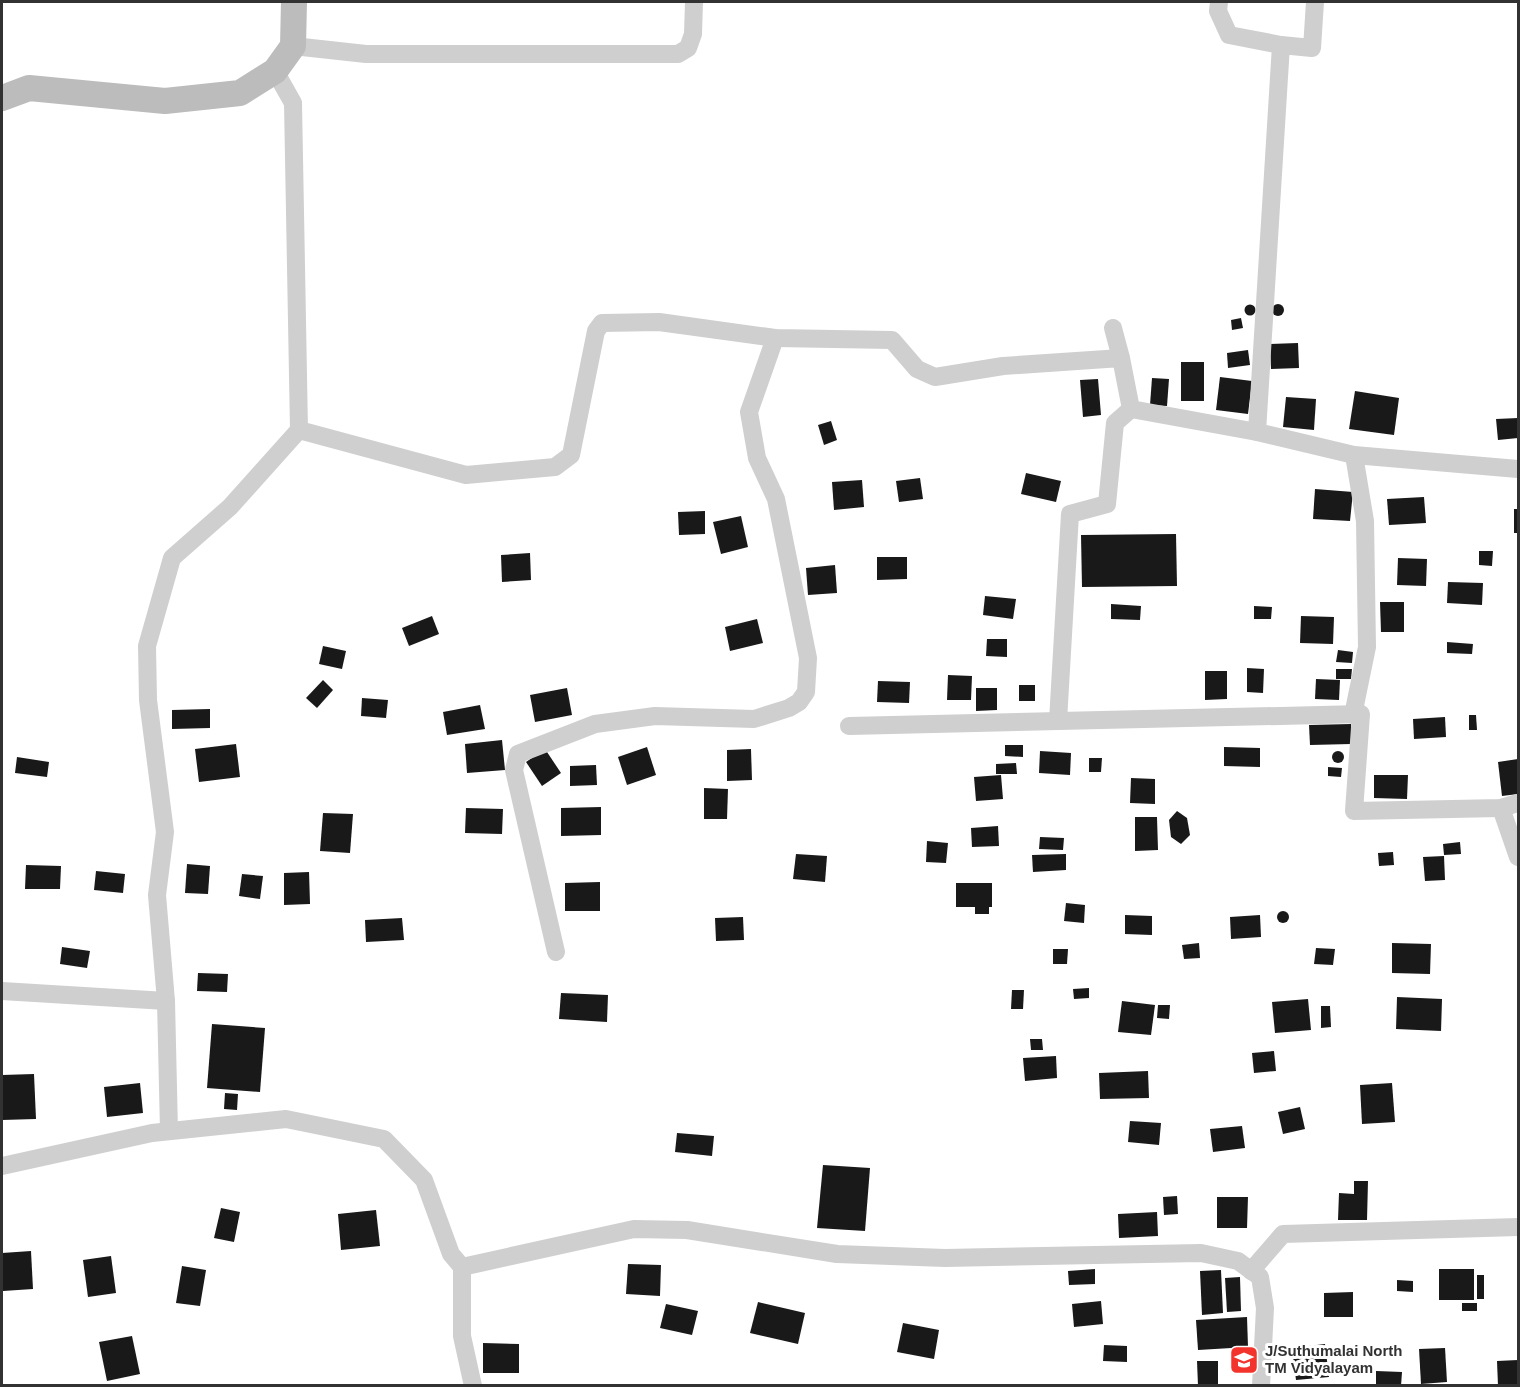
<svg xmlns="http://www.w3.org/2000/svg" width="1520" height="1387" font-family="Arial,sans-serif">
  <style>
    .building { fill: #191919 }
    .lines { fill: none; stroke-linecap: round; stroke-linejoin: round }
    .street { stroke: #cfcfcf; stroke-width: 18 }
    .secondary { stroke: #bcbcbc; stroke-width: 26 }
    .labels { text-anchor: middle; stroke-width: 6; stroke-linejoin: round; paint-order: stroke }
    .poi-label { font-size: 15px; font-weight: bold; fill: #323232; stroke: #fff; text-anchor: start }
  </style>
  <rect width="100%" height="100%" fill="#fff"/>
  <!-- building -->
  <g class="building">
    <circle cx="1278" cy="310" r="6"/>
    <circle cx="1250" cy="310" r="5.5"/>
    <polygon points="1241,318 1243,328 1232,330 1231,320"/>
    <polygon points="1298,343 1299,368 1271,369 1270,344"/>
    <polygon points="1248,350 1250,365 1228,368 1227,353"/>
    <rect x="1181" y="362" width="23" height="39"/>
    <polygon points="1220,377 1252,381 1248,414 1216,410"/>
    <polygon points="1152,378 1169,379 1167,406 1150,405"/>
    <polygon points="1098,379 1101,415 1083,417 1080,380"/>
    <polygon points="1355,391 1399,398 1394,435 1349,429"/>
    <polygon points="1286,397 1316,399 1314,430 1283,427"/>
    <polygon points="1518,418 1518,438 1498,440 1496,419"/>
    <polygon points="831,421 837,440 824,445 818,425"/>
    <polygon points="1026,473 1061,481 1056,502 1021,494"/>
    <polygon points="920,478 923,499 899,502 896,481"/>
    <polygon points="862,480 864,507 834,510 832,482"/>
    <polygon points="1315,489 1353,492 1350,521 1313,519"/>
    <polygon points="1424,497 1426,523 1389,525 1387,499"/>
    <rect x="1514" y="509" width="4" height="24"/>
    <polygon points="705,511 705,534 679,535 678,512"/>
    <polygon points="741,516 748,547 721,554 713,522"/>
    <polygon points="1176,534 1177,586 1082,587 1081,535"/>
    <polygon points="1479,551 1493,551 1492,566 1479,565"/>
    <polygon points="530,553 531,580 502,582 501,555"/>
    <polygon points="877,557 907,557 907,579 877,580"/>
    <polygon points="1398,558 1427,559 1426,586 1397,585"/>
    <polygon points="835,565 837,593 808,595 806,568"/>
    <polygon points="1448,582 1483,583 1482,605 1447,603"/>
    <polygon points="985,596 1016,599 1013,619 983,615"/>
    <polygon points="1380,602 1404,602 1404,632 1381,632"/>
    <polygon points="1111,604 1141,606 1140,620 1111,619"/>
    <polygon points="1254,606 1272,607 1271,619 1254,619"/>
    <polygon points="432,616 439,634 409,646 402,628"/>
    <polygon points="1301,616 1334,617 1333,644 1300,643"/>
    <polygon points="757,619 763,643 730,651 725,627"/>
    <polygon points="987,639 1007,639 1007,657 986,656"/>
    <polygon points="1447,642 1473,644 1472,654 1447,653"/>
    <polygon points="323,646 346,651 342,669 319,664"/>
    <polygon points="1338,650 1353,652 1352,663 1336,662"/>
    <polygon points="1247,668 1264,669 1263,693 1247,692"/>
    <polygon points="1336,669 1352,669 1351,679 1336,679"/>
    <polygon points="1205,671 1227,671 1227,699 1205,700"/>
    <polygon points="948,675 972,676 971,700 947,700"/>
    <polygon points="1316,679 1340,680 1339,700 1315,699"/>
    <polygon points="323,680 333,690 317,708 306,698"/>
    <polygon points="878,681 910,682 909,703 877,702"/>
    <rect x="1019" y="685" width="16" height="16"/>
    <polygon points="567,688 572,715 535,722 530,695"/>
    <polygon points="976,688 997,688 997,710 976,711"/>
    <polygon points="362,698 388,700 386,718 361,716"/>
    <polygon points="480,705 485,729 447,735 443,712"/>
    <polygon points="210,709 210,728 172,729 172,710"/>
    <polygon points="1469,715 1476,715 1477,730 1469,730"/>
    <polygon points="1445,717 1446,737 1414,739 1413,719"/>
    <polygon points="1351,724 1351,744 1310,745 1309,725"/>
    <polygon points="502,740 505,770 467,773 465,744"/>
    <polygon points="236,744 240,777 199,782 195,749"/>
    <polygon points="1005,745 1023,745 1023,757 1005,756"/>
    <polygon points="647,747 656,775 627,785 618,757"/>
    <polygon points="1224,747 1260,748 1260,767 1224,766"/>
    <polygon points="545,749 561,773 542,786 526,762"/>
    <polygon points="751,749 752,780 727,781 727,750"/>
    <circle cx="1338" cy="757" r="6"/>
    <polygon points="1040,751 1071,753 1070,775 1039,773"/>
    <polygon points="17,757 49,762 47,777 15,773"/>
    <polygon points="1089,758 1102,758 1101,772 1089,772"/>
    <polygon points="1518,759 1518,794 1502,796 1498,762"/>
    <polygon points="1016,763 1017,774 996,774 996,764"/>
    <polygon points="596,765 597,785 570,786 570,766"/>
    <polygon points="1328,767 1342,768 1341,777 1328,776"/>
    <polygon points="1001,775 1003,799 976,801 974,777"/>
    <polygon points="1374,775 1408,775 1407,799 1374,798"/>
    <polygon points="1131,778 1155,779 1155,804 1130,803"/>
    <polygon points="704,788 728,789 727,819 704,819"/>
    <polygon points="601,807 601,835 561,836 561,808"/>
    <polygon points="466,808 503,809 502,834 465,833"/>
    <polygon points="1177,811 1187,818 1190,835 1181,844 1171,837 1169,820"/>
    <polygon points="323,813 353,814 350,853 320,851"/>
    <polygon points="1135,817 1157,817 1158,850 1135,851"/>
    <polygon points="998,826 999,846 972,847 971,828"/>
    <polygon points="1040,837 1064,838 1063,850 1039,849"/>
    <polygon points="927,841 948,843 946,863 926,862"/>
    <polygon points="1460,842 1461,854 1444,855 1443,844"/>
    <polygon points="1393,852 1394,865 1379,866 1378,853"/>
    <polygon points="796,854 827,856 825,882 793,879"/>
    <polygon points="1066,854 1066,870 1033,872 1032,855"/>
    <polygon points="1444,856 1445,880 1425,881 1423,857"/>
    <polygon points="187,864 210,866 208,894 185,893"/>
    <polygon points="26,865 61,866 60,889 25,889"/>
    <polygon points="96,871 125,874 123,893 94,890"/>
    <polygon points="309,872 310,904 284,905 284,873"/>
    <polygon points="242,874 263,876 260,899 239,896"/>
    <polygon points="600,882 600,911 565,911 565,883"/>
    <polygon points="956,883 992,883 992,907 989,907 989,914 975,914 975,907 956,907"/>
    <polygon points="1066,903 1085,905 1084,923 1064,921"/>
    <circle cx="1283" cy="917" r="6"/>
    <polygon points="1125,915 1152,916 1152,935 1125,934"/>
    <polygon points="1260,915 1261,937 1231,939 1230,917"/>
    <polygon points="743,917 744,940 716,941 715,918"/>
    <polygon points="402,918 404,940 366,942 365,920"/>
    <polygon points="1199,943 1200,958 1184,959 1182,945"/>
    <polygon points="1392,943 1431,944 1430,974 1392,973"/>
    <polygon points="62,947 90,951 87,968 60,964"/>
    <polygon points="1316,948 1335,949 1333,965 1314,964"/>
    <polygon points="1053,949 1068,949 1067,964 1053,964"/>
    <polygon points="198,973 228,974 227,992 197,991"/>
    <polygon points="1089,988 1089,998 1074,999 1073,989"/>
    <polygon points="1012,990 1024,990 1023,1009 1011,1009"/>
    <polygon points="561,993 608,995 607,1022 559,1019"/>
    <polygon points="1397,997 1442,999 1441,1031 1396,1029"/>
    <polygon points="1308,999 1311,1030 1275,1033 1272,1002"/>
    <polygon points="1122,1001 1155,1005 1151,1035 1118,1032"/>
    <polygon points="1158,1005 1170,1005 1169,1019 1157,1018"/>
    <polygon points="1321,1006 1330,1006 1331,1027 1321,1028"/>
    <polygon points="212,1024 265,1028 260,1092 207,1088"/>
    <polygon points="1030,1039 1042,1039 1043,1050 1031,1050"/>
    <polygon points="1274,1051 1276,1071 1254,1073 1252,1053"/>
    <polygon points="1056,1056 1057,1078 1025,1081 1023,1058"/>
    <polygon points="1148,1071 1149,1098 1100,1099 1099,1073"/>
    <polygon points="34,1074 36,1119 2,1120 2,1075"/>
    <polygon points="140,1083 143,1113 107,1117 104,1087"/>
    <polygon points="1392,1083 1395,1122 1362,1124 1360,1085"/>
    <polygon points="225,1093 238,1094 237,1110 224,1109"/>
    <polygon points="1300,1107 1305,1129 1283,1134 1278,1112"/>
    <polygon points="1130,1121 1161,1123 1159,1145 1128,1142"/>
    <polygon points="1242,1126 1245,1148 1213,1152 1210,1129"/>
    <polygon points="677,1133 714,1136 712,1156 675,1152"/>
    <polygon points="823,1165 870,1168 865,1231 817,1228"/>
    <polygon points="1354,1181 1368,1181 1367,1220 1338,1220 1339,1193 1354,1194"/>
    <polygon points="1177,1196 1178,1214 1164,1215 1163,1197"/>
    <polygon points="1217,1197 1248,1197 1247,1228 1217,1228"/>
    <polygon points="221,1208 240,1212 234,1242 214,1238"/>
    <polygon points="376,1210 380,1246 341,1250 338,1214"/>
    <polygon points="1157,1212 1158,1236 1119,1238 1118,1214"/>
    <polygon points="31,1251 33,1289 3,1291 2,1253"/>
    <polygon points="111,1256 116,1293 88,1297 83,1260"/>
    <polygon points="628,1264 661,1265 660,1296 626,1294"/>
    <polygon points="182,1266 206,1270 200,1306 176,1303"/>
    <polygon points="1095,1269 1095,1284 1069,1285 1068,1271"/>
    <rect x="1439" y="1269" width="35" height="31"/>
    <polygon points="1221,1270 1223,1313 1202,1315 1200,1271"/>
    <rect x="1477" y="1275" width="7" height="24"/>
    <polygon points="1240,1277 1241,1311 1227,1312 1225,1278"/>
    <polygon points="1397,1280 1413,1281 1413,1292 1397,1291"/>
    <polygon points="1353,1292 1353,1317 1324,1317 1324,1293"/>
    <polygon points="1101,1301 1103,1324 1074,1327 1072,1304"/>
    <polygon points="758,1302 805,1313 798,1344 750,1333"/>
    <rect x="1462" y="1303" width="15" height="8"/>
    <polygon points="666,1304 698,1311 692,1335 660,1328"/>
    <polygon points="1247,1317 1248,1347 1198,1350 1196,1320"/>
    <polygon points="903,1323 939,1330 934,1359 897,1352"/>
    <polygon points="132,1336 140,1374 107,1381 99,1342"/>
    <polygon points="483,1343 519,1344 519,1373 483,1373"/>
    <polygon points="1325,1344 1329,1377 1296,1380 1292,1348"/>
    <polygon points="1104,1345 1127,1346 1127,1362 1103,1361"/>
    <polygon points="1445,1348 1447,1382 1421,1384 1419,1349"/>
    <polygon points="1518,1360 1518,1386 1498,1386 1497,1361"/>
    <polygon points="1197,1361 1218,1361 1218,1386 1198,1386"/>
    <polygon points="1376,1371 1402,1372 1401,1386 1376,1386"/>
  </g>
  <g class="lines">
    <!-- street -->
    <g class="street">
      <polyline points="1219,2 1218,11 1229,35 1281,45"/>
      <polyline points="293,46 366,54 678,54 688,48 693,34 694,2"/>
      <polyline points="275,71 293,103 299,430 466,475 555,467 571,455 596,331 602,323 659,322 775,338 892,340 917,369 935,377 1003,366 1121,358 1131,409 1257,432 1354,455 1518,469"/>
      <polyline points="1113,328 1121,358"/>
      <polyline points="1257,432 1281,45 1312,48 1315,2"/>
      <polyline points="1353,715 1367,647 1365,521 1354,455"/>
      <polyline points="1058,721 1070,514 1107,504 1115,423 1131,409"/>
      <polyline points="849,726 1361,714 1354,811 1501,808 1518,803"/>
      <polyline points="1501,808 1518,857"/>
      <polyline points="556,952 514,770 518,754 595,724 655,716 754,719 789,708 799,702 806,692 808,658 776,499 757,458 749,412 775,338"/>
      <polyline points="2,991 166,1001"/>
      <polyline points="169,1131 166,1001 157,895 165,832 148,700 147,646 172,558 230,507 299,430"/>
      <polyline points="2,1166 152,1133 286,1119 384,1139 424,1180 451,1254 462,1267 634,1229 687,1230 837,1254 945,1258 1201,1253 1238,1261 1260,1277 1265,1308 1261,1386"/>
      <polyline points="462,1267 462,1336 473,1386"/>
      <polyline points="1251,1271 1283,1234 1518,1227"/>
    </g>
    <!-- secondary -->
    <polyline class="secondary" points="2,98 29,88 165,101 240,93 275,71 293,46 294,2"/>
  </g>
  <!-- icons -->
  <defs>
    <g id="school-square" transform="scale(1.5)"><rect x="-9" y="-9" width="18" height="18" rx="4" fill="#f2342c" stroke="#fff"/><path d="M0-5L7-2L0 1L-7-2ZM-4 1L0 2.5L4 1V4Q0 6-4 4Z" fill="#fff"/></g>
  </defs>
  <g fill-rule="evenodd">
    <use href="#school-square" x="1244" y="1360"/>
  </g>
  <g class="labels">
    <!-- poi labels -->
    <g class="poi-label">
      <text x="1265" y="1356">J/Suthumalai North<tspan x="1265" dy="17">TM Vidyalayam</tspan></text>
    </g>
  </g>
  <!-- border -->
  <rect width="1520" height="1387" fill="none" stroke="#323232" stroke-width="6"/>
</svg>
